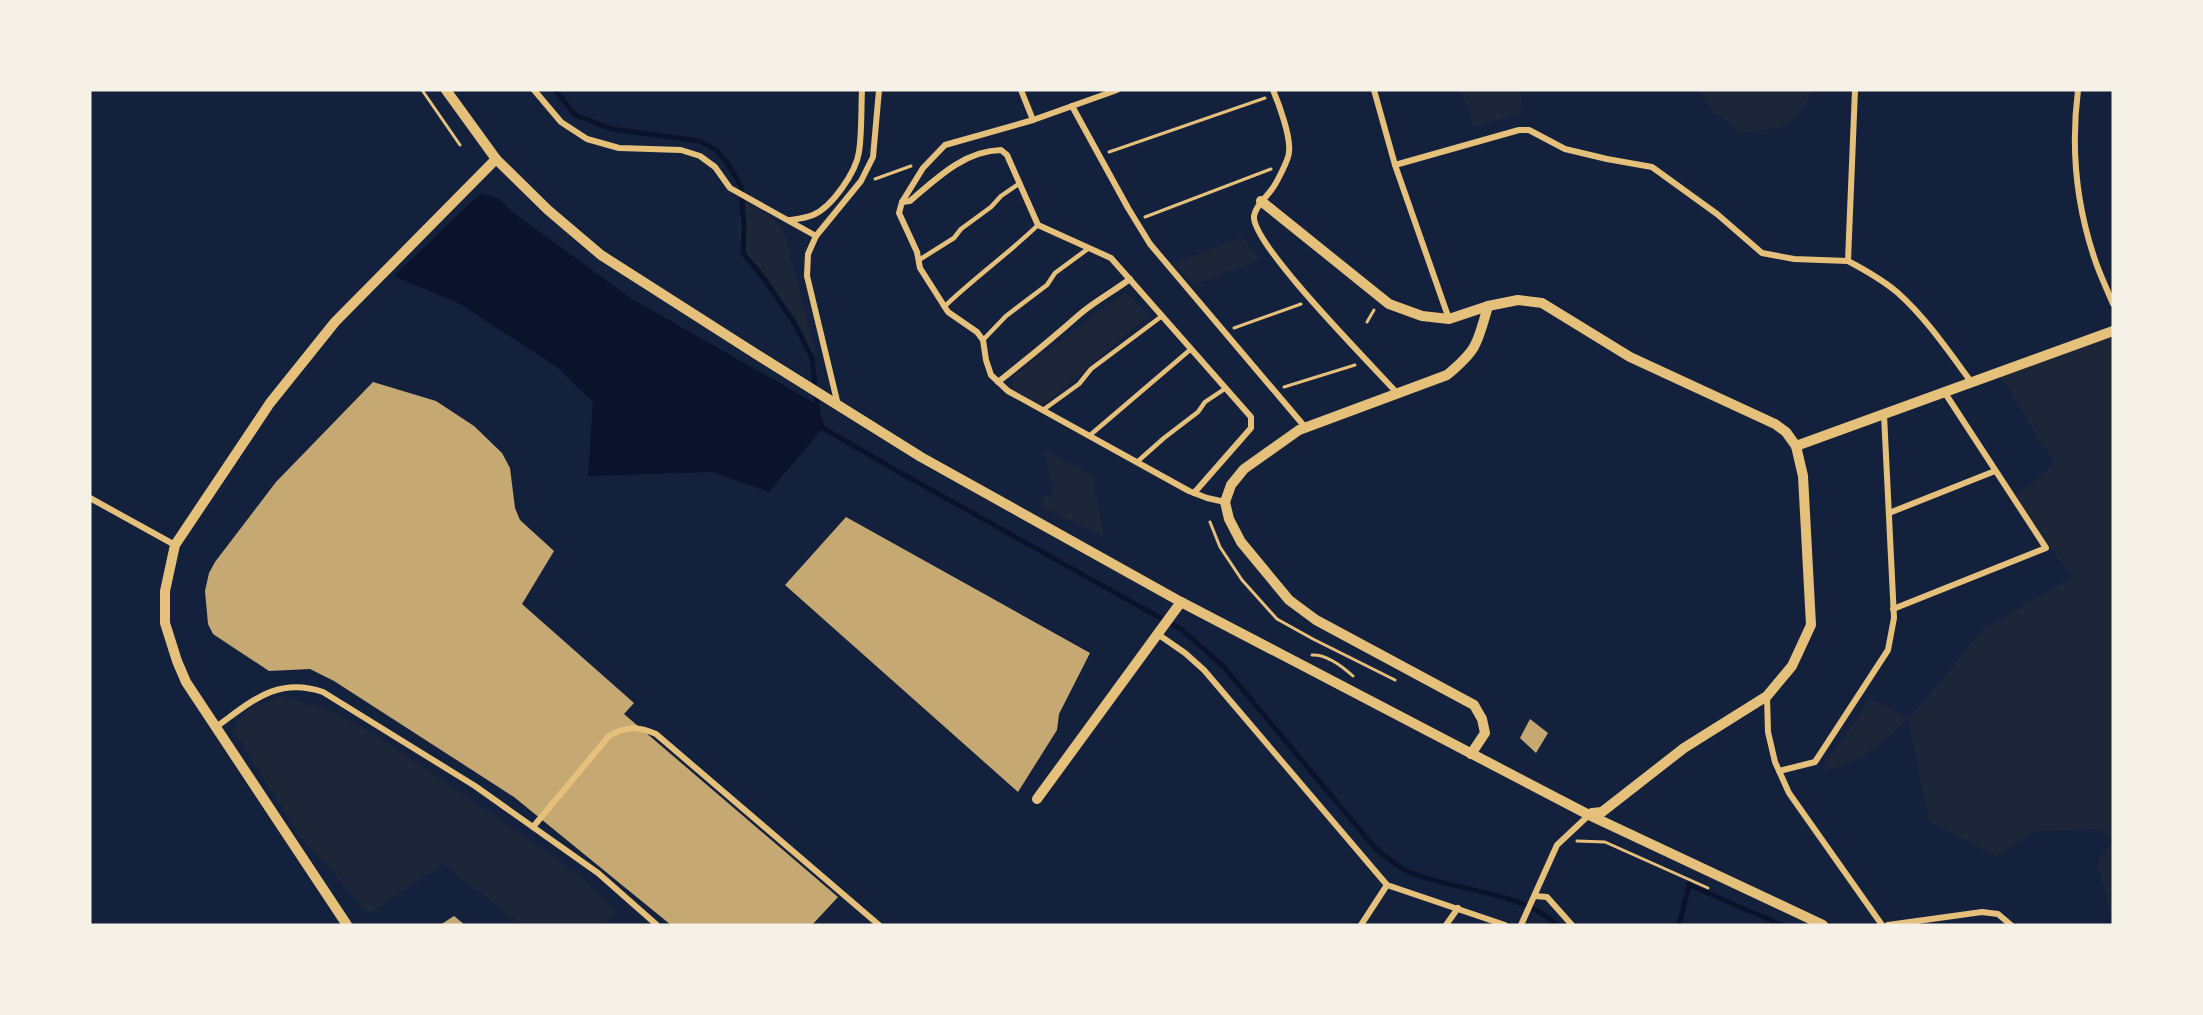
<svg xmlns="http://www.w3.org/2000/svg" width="2203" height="1015" font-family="Cabin,sans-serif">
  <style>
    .green { fill: #1d2539 }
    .water { fill: #0b132b }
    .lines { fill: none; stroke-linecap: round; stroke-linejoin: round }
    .stream { stroke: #0b132b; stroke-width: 5 }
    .building { fill: #c6a872 }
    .path { stroke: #e5c07b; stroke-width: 3 }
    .service { stroke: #e5c07b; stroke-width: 4.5 }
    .minor { stroke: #e5c07b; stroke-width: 6 }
    .tertiary { stroke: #e5c07b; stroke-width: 10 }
  </style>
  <rect width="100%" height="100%" fill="#14213d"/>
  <!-- green -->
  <g class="green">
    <polygon points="1461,90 1522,90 1520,115 1474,126"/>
    <path d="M 1700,90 L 1812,90 L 1812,93 C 1788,132 1783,129 1740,132 L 1712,111 Z"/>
    <path d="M 746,203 L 774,219 L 784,232 L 814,347 L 815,369 C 804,346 794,320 779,299 C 757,267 722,244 746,203 Z"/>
    <polygon points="1243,237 1260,260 1193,285 1172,264"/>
    <polygon points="1125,292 1149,315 1042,407 1013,390 1013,376"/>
    <path d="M 2113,331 L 2113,924 L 2097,860 L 2112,841 L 2100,829 L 2035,831 L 1997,857 L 1929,822 L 1908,719 C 1879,746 1860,764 1820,771 L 1862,712 L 1869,698 L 1909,719 L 1982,630 L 2072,577 L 2014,499 L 2054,463 L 1998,373 Z"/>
    <polygon points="1044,449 1093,476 1104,537 1045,509 1041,498 1053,493"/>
    <path d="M 282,696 L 331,711 L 372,732 L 545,850 L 578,875 L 616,911 L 604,925 L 521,925 L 443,864 L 368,915 L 331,870 L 300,837 L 233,730 C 244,705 258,705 282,696 Z"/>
  </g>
  <!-- water -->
  <polygon class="water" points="481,193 500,199 511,211 632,299 818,405 817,416 823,428 769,492 712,472 588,476 593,402 558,368 460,304 394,276"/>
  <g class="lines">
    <!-- stream -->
    <g class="stream">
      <path d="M 555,90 L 575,115 L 612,129 L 699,141 L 716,150 L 728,164 L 741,186 L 744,229 L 743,253 L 765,280 L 795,324 L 812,358 L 818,414 L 823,428 L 892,468 L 1182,630 L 1223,666 L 1375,848 C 1387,858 1399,868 1414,874 C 1454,890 1526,893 1557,925"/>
      <polyline points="1689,885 1782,925"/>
      <polyline points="1679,925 1690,881"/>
    </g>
  </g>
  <!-- building -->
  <g class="building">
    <polygon points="373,382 436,401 474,426 502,453 510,468 515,508 520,520 554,551 522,604 634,703 624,714 838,897 812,925 671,925 514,797 334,681 310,669 269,671 213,634 208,624 205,591 209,573 215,562 276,482"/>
    <polygon points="846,517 1090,653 1059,714 1057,730 1018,792 785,585"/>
    <polygon points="1530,719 1548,733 1536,753 1520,738"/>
    <polygon points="454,916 465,925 440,925"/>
  </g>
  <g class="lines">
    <!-- path -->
    <g class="path">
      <polyline points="422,90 460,145"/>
      <polyline points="1109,152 1265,98"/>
      <polyline points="875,179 911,166"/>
      <polyline points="1145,217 1271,169"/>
      <polyline points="1367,322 1374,310"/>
      <polyline points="1234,328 1301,304"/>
      <polyline points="1284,387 1355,365"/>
      <polyline points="1210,522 1220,547 1242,580 1277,619 1313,639 1395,680"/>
      <path d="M 1312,655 C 1326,654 1343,667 1353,676"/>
      <polyline points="1577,841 1605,842 1708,888"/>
    </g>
    <!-- service -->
    <g class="service">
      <polyline points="919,260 954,238 961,229 991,207 1001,196 1020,183"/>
      <path d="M 944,307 C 974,278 1008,254 1038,225"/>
      <polyline points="983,340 1006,316 1047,285 1055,273 1089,248"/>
      <polyline points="1043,410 1079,384 1091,369 1162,316"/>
      <polyline points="1089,436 1191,349"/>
      <polyline points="1137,462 1164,438 1198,412 1205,402 1226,388"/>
    </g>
    <!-- minor -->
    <g class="minor">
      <polyline points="534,90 561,122 587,139 619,148 681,150 700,156 715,167 730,188 816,236"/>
      <polyline points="1021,90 1033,120"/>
      <polyline points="1117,90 1033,120 945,145 923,168 902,202 899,213 917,252 920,268 948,312 977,332 983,340 986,360 991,375 1008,391 1189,491 1207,498 1225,502"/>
      <path d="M 1273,90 C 1279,104 1291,137 1289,152 C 1289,159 1276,184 1272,189 C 1266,198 1256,205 1254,216 C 1251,244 1373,366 1397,393"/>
      <polyline points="1374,90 1395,165 1449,319"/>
      <path d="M 1855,90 L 1848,261 C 1865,270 1883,280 1898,293 C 1927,319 1949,352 1972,383"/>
      <path d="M 2078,90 C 2071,145 2076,203 2094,257 C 2099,273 2107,289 2113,304"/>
      <polyline points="1072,106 1128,208 1150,244 1305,427"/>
      <polyline points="1395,165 1519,130 1529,130 1565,149 1607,159 1652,167 1717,214 1762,253 1794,259 1848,261"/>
      <path d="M 902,202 L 910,201 C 937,178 964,151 1001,150 L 1007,155 L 1038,225 L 1111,258 L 1251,417 L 1251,428 L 1194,493"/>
      <path d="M 790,220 C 797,219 806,218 813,215 C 832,207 856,172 859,152 C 862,132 861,110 862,90"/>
      <path d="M 998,382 C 1026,360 1054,337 1080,314 C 1095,301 1114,291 1130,279"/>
      <polyline points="838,405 807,276 808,254 816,236 861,181 873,157 879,90"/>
      <polyline points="90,498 175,545"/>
      <polyline points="1889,513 1995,471"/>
      <polyline points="1893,609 2046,548 1945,393"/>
      <polyline points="1159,635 1185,653 1204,670 1387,885 1505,925"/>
      <polyline points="1767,696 1768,732 1775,762 1789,793 1882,925"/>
      <path d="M 216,727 C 251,702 277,676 323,692 L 475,786 L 598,873 L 657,925"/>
      <polyline points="1779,771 1815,762 1888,650 1894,618 1884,415"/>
      <path d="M 533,827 L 609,736 C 626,726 638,726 656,734 L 879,925"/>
      <polyline points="1535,896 1547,897 1572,925"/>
      <polyline points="1361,925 1387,885"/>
      <polyline points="1446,925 1458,908"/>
      <polyline points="1521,925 1557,845 1589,815"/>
      <polyline points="1888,925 1982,912 1998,914 2011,925"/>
    </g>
    <!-- tertiary -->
    <g class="tertiary">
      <polyline points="446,90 496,159 548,210 601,255 756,354 921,457 1181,602 1589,815 1823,925"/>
      <polyline points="1261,201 1389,304 1422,316 1449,319 1488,306 1518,300 1542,303 1630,357 1775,424 1786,432 1796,446 1803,476 1811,625 1792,666 1767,696 1684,748 1602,812 1592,813 1589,815"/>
      <polyline points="1796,446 2113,331"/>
      <path d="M 1471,754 L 1485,733 L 1482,719 L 1474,705 L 1316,620 L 1289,600 L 1241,542 L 1229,519 L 1225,502 L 1231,485 L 1244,469 L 1299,430 L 1447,375 C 1478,349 1477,344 1488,306"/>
      <polyline points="1037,799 1181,602"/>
      <polyline points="347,925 186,682 177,661 165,623 165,591 175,545 270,403 335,322 496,159"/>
    </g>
  </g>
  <!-- border -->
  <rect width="2203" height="1015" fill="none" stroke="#f6f1e7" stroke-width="183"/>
</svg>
